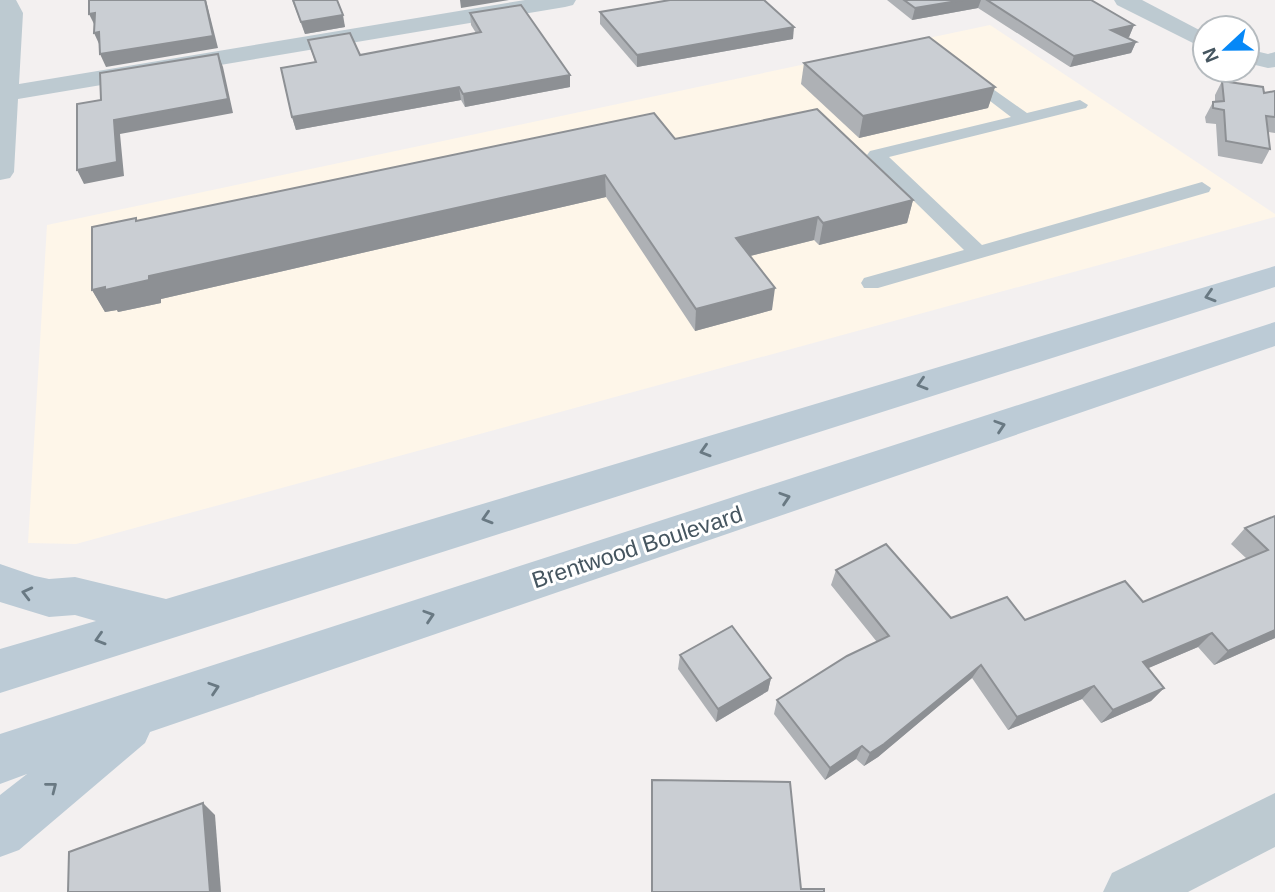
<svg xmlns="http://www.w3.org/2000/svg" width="1275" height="892" font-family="Arial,sans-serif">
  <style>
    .commercial { fill: #fef6e9 }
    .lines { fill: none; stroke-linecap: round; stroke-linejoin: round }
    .service { fill: #bdcad1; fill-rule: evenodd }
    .minor { fill: #bdcad1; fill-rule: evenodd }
    .secondary { fill: #bccbd6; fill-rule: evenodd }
    .wall { fill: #aeb1b5 }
    .shaded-wall { fill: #8d9094 }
    .building { fill: #caced3; stroke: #8d9094; stroke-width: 2 }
    .oneway { stroke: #697983 }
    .labels { text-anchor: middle; stroke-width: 6; stroke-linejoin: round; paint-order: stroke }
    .street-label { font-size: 23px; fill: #465660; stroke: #fff }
  </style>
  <rect width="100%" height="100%" fill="#f3f0f0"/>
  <!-- commercial -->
  <polygon class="commercial" points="990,25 1275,214 1275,217 76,544 28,543 47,225"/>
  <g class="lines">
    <!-- service -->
    <polygon class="service" points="966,70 1027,113 1080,100 1088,105 1086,108 889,157 982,245 1202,182 1211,188 1209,192 878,288 864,288 861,283 864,278 964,250 867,155 870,151 1011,117 960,78 958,75 960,72"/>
    <!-- minor -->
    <g class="minor">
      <polygon points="0,0 16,0 23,13 19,84 525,0 576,0 573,5 565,7 18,99 14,172 10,178 0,180"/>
      <polygon points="1114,0 1142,0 1205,33 1205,49 1117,5"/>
      <polygon points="1247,49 1268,54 1275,52 1275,67 1268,68 1247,63"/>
      <polygon points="1275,793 1275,847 1188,892 1103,892 1112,873"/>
    </g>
    <!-- secondary -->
    <g class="secondary">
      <polygon points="1275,266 1275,287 0,693 0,649 96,621 75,615 49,617 0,602 0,564 35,576 49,579 75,577 166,599"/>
      <polygon points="1275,322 1275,346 150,732 145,743 19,850 0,857 0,795 27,774 0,784 0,734"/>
    </g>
  </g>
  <!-- wall -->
  <g class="wall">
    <polygon points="292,0 337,0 345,27 305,34"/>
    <polygon points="887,0 1091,0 1134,25 1129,37 1126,37 1136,42 1131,53 1070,67 978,8 912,20"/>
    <polygon points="600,12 793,39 637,67 600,24"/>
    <polygon points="470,13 570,75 570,87 465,107 461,100 296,130 292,117 315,62 308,40 360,55 476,33 471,25"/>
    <polygon points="804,63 995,87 988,108 859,138 801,84"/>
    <polygon points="1222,81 1264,93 1275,91 1275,133 1268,132 1270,149 1262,164 1218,156 1216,124 1206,123 1205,117 1213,102 1215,102 1215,95"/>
    <polygon points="675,139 913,200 907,223 819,245 814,240 750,256 772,310 695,331 606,197 161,299 161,303 118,312 117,310 105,312 92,290 136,218 138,221"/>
    <polygon points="1275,516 1275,638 1214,665 1198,647 1148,668 1164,688 1151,701 1101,723 1082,699 1008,730 972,678 878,757 864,766 856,759 825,780 774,714 777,700 877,642 831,585 836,570 951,618 1025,620 1143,602 1247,559 1231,544 1245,528"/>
    <polygon points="680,655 771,678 768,691 716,722 678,669"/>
  </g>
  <!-- shaded-wall -->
  <g class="shaded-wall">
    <polygon points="205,0 206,0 218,48 106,67 100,54"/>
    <polygon points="460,0 509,0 461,8"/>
    <polygon points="963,0 981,0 978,8 912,20 915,8"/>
    <polygon points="95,13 95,26 89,14"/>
    <polygon points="343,15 345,27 305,34 301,22"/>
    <polygon points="1134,25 1129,37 1107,41 1111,30"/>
    <polygon points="794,27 793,39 637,67 637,55"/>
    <polygon points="99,32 100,46 94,33"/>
    <polygon points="1136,42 1131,53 1070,67 1074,56"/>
    <polygon points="218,54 223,67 233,113 120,134 124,176 84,184 77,170 114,120"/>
    <polygon points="570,75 570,87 465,107 463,94"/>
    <polygon points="459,87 461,100 296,130 292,117"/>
    <polygon points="995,87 988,108 859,138 863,116"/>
    <polygon points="605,175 606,197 161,299 161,303 118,312 117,310 105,312 92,290 149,276"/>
    <polygon points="913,200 907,223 819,245 823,223"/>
    <polygon points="818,217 814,240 734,260 736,238"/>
    <polygon points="775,288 772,310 695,331 696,309"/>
    <polygon points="1275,630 1275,638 1214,665 1228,651"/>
    <polygon points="1212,633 1198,647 1130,676 1143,662"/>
    <polygon points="981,665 972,678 878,757 864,766 870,753"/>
    <polygon points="771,678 768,691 716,722 718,709"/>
    <polygon points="1094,686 1082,699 1008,730 1017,717"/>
    <polygon points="1164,688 1151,701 1101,723 1113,710"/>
    <polygon points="862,746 856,759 825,780 830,768"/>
    <polygon points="203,803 215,815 221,892 210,892"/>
  </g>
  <!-- building -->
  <g class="building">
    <polygon points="89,0 205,0 213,36 100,54 99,32 94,33 95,13 89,14"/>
    <polygon points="293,0 337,0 343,15 301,22"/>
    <polygon points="670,0 764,0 794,27 637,55 600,12"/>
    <polygon points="904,0 963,0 915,8"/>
    <polygon points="987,0 1091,0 1134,25 1111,30 1136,42 1074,56"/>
    <polygon points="521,5 570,75 463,94 459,87 292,117 281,68 316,62 308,40 350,33 360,55 481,32 470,13"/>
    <polygon points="929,37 995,87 863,116 804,63"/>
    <polygon points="218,54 228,99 114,120 117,162 77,170 77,104 101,100 100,73"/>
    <polygon points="1222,81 1263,87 1264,93 1275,91 1275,117 1266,116 1270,149 1226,141 1224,110 1213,108 1213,102 1224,101"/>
    <polygon points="817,109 913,200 823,223 818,217 736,238 775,288 696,309 605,175 149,276 149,280 105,290 105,287 92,290 92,227 136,218 136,221 654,113 675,139"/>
    <polygon points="1275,516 1275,630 1228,651 1212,633 1143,662 1164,688 1113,710 1094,686 1017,717 981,665 884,744 870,753 862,746 830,768 777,700 847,656 889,636 836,570 886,544 951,618 1007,597 1025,620 1125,581 1143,602 1268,550 1245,528"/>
    <polygon points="732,626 771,678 718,709 680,655"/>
    <polygon points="652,780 790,782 801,889 824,889 824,892 652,892"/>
    <polygon points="203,803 210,892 68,892 69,852"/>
  </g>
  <!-- one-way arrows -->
  <defs><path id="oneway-chevron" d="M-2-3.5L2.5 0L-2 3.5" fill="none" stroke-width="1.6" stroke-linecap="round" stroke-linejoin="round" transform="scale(1.75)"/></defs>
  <g class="oneway">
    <use href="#oneway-chevron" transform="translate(1210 296) rotate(163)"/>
    <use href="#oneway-chevron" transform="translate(922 384) rotate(163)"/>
    <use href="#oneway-chevron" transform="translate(1000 426) rotate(-18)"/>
    <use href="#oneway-chevron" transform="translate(705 451) rotate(163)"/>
    <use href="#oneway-chevron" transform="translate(785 498) rotate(-18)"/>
    <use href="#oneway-chevron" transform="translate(487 518) rotate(163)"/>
    <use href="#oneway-chevron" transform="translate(27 593) rotate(-166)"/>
    <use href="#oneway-chevron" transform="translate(429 616) rotate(-18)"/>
    <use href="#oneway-chevron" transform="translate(100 639) rotate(163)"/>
    <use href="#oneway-chevron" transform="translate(214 688) rotate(-18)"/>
    <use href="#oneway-chevron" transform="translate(52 787) rotate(-38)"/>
  </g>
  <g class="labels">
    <!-- street labels -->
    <g class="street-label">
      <text transform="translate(637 547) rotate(-18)" y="8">Brentwood Boulevard</text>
    </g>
  </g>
  <!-- north arrow -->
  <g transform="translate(1226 49) rotate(248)"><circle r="33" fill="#ffffff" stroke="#b5bbbf" stroke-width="2"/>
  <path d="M0-5L12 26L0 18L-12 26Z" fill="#0688f7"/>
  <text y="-10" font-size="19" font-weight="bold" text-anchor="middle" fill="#465660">N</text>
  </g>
</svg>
